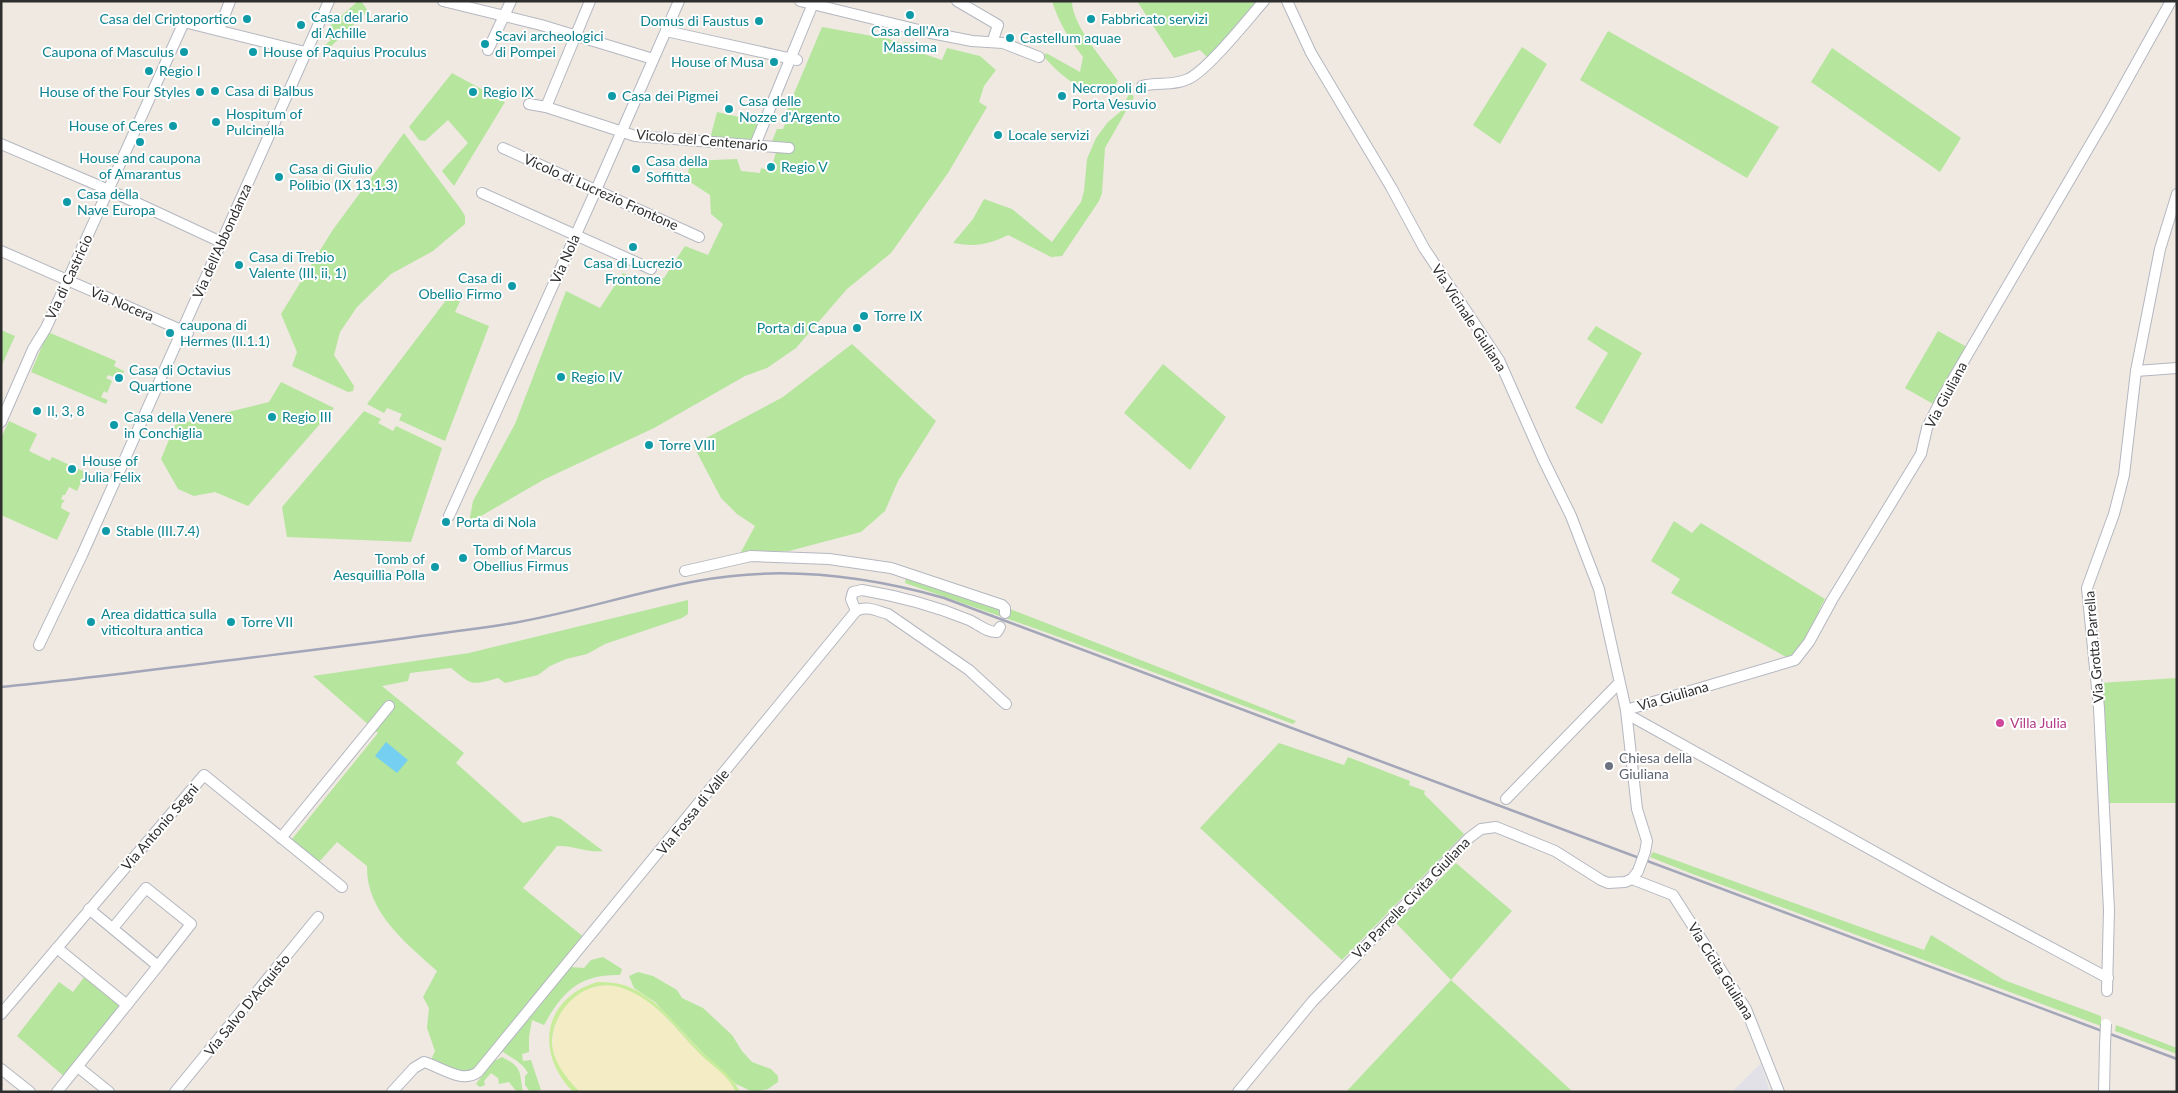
<svg xmlns="http://www.w3.org/2000/svg" width="2178" height="1093" font-family="Lato,sans-serif">
  <style>
    .industrial { fill: #e3e1e8 }
    .green { fill: #b6e59e }
    .sand { fill: #f3ecc5 }
    .pitch { fill: #c9ec9a }
    .water { fill: #75cff0 }
    .lines { fill: none; stroke-linecap: round; stroke-linejoin: round }
    .minor-casing { stroke: #b4b7c1; stroke-width: 12 }
    .minor { stroke: #fff; stroke-width: 10 }
    .rail { stroke: #a3a6b8; stroke-width: 2.5 }
    .minor-bridge-casing { stroke: #b4b7c1; stroke-width: 12; stroke-linecap: butt }
    .minor-bridge { stroke: #fff; stroke-width: 10 }
    .culture-dot { fill: #0f9aa8; stroke: #fff; stroke-width: 2 }
    .hotel-dot { fill: #d1479c; stroke: #fff; stroke-width: 2 }
    .worship-dot { fill: #6b7280; stroke: #fff; stroke-width: 2 }
    .labels { text-anchor: middle; stroke-width: 4; stroke-linejoin: round; paint-order: stroke }
    .culture-label { font-size: 14px; fill: #0d838f; stroke: #fff; text-anchor: start }
    .street-label { font-size: 14px; fill: #2e2e2e; stroke: #fff }
    .hotel-label { font-size: 14px; fill: #b23c85; stroke: #fff; text-anchor: start }
    .worship-label { font-size: 14px; fill: #5b616d; stroke: #fff; text-anchor: start }
  </style>
  <rect width="100%" height="100%" fill="#efe9e1"/>
  <!-- industrial -->
  <polygon class="industrial" points="1761,1063 1770,1092 1732,1092"/>
  <!-- green -->
  <g class="green">
    <polygon points="358,1 361,1 368,11 326,51 323,47 331,40 328,36 333,31 329,27"/>
    <path d="M 1052,1 L 1072,1 C 1072,26 1104,60 1118,81 L 1111,90 C 1082,96 1063,77 1044,57 L 1046,53 L 1080,72 L 1083,57 C 1069,39 1059,23 1052,1 Z"/>
    <polygon points="1137,1 1258,1 1208,58 1200,50 1174,58"/>
    <polygon points="822,27 889,39 903,44 904,42 921,45 921,53 942,60 947,48 980,56 996,70 984,86 979,102 987,107 948,173 891,253 847,289 796,348 767,368 745,376 654,428 543,480 469,523 473,501 515,424 566,291 600,308 623,273 647,284 664,278 685,246 708,255 723,224 711,214 710,195 687,180 690,161 737,159 741,171 760,173 761,168 771,171 777,148 770,146 777,129 783,129 789,114 787,110"/>
    <polygon points="1608,31 1779,127 1747,178 1580,80"/>
    <polygon points="1522,47 1547,64 1500,144 1473,125"/>
    <polygon points="1832,48 1961,138 1940,172 1811,82"/>
    <polygon points="452,73 505,102 454,186 442,171 468,143 448,120 425,141 419,140 409,127"/>
    <path d="M 1130,92 L 1134,97 L 1105,148 L 1102,193 L 1099,201 L 1062,256 L 1051,257 L 1008,235 C 987,245 976,247 953,243 L 973,219 L 984,199 L 1012,209 L 1052,242 L 1081,202 L 1084,191 L 1087,159 L 1096,138 L 1108,122 L 1120,112 Z"/>
    <polygon points="717,112 761,122 752,140 710,139"/>
    <polygon points="404,133 460,208 465,216 465,224 433,251 391,274 357,307 340,332 334,355 354,386 353,391 348,392 292,366 297,352 281,314 332,231"/>
    <polygon points="450,295 461,299 455,312 489,326 445,441 399,420 402,414 387,408 384,413 367,404"/>
    <polygon points="1596,326 1642,353 1602,424 1575,408 1608,353 1587,339"/>
    <polygon points="1,330 15,336 1,367"/>
    <polygon points="1938,331 1967,347 1935,405 1905,388"/>
    <polygon points="48,332 116,361 114,366 124,371 122,376 116,374 114,377 108,375 106,378 112,381 107,393 104,391 101,397 108,400 106,404 31,372"/>
    <polygon points="852,344 936,421 898,481 885,511 861,532 789,551 741,552 755,526 737,514 721,498 693,445 783,397"/>
    <polygon points="1163,364 1226,417 1190,470 1124,413"/>
    <polygon points="281,382 334,408 248,506 215,492 194,496 178,489 161,459 175,425 269,402"/>
    <polygon points="364,411 381,419 378,423 393,431 396,426 442,448 411,542 287,537 282,507"/>
    <polygon points="9,421 37,434 29,451 50,461 52,457 92,475 90,481 83,478 77,491 69,487 65,495 63,495 61,499 65,501 62,503 61,508 70,513 57,540 1,515 1,438"/>
    <polygon points="1674,521 1692,533 1701,523 1825,599 1819,610 1821,612 1803,643 1796,653 1788,658 1671,593 1680,579 1651,561"/>
    <polygon points="906,577 1010,609 1296,721 1293,724 1048,633 905,583"/>
    <path d="M 688,600 L 688,614 L 682,618 L 605,644 L 587,654 L 566,659 L 550,666 L 538,675 L 505,683 L 498,678 C 471,686 472,685 451,668 L 410,673 L 408,681 L 382,686 L 464,753 L 456,763 L 523,823 L 551,816 L 561,819 L 603,851 C 587,853 573,845 557,846 L 523,888 L 585,938 L 477,1069 L 462,1073 L 431,1060 L 435,1051 L 427,1028 L 429,1008 L 423,997 L 437,971 C 406,943 366,912 367,866 L 337,842 L 319,862 L 292,839 L 378,733 L 313,676 L 469,653 Z"/>
    <polygon points="2177,678 2177,803 2107,803 2100,683"/>
    <polygon points="1279,743 1344,765 1348,757 1410,781 1409,785 1425,791 1424,794 1464,834 1342,960 1200,828"/>
    <polygon points="1653,852 1924,950 1931,935 2004,980 2101,1016 2101,1026 1690,873 1650,857"/>
    <polygon points="1456,863 1512,911 1451,980 1573,1092 1346,1092 1451,980 1396,923"/>
    <path d="M 603,957 L 622,969 L 620,975 C 580,974 563,991 544,1025 L 532,1020 L 529,1037 L 529,1052 L 522,1054 L 523,1061 L 531,1060 L 541,1090 L 530,1092 L 525,1085 L 525,1076 L 528,1073 C 523,1063 512,1058 503,1052 L 503,1049 L 571,967 L 584,968 L 591,960 Z"/>
    <polygon points="638,972 653,976 677,990 682,998 703,1008 732,1035 742,1051 752,1062 771,1069 778,1076 778,1082 768,1089 753,1092 736,1084 701,1051 655,1002 634,988 629,976"/>
    <polygon points="85,976 123,1006 66,1078 17,1036 59,982 73,992"/>
    <polygon points="2116,1025 2177,1048 2177,1054 2115,1031"/>
    <path d="M 502,1057 C 523,1068 519,1071 523,1092 L 517,1092 L 509,1082 L 499,1084 L 498,1078 L 491,1073 L 484,1081 L 485,1085 L 480,1087 L 476,1084 L 492,1062 Z"/>
  </g>
  <!-- sand -->
  <path class="sand" d="M 609,985 C 651,990 671,1027 699,1053 C 712,1066 729,1075 736,1092 L 580,1092 C 569,1081 558,1069 554,1054 C 548,1029 563,1000 586,990 C 593,987 601,986 609,985 Z"/>
  <!-- pitch -->
  <path class="pitch" d="M 597,982 C 648,980 668,1019 701,1051 C 715,1064 731,1074 740,1092 L 736,1092 C 728,1074 710,1065 697,1051 C 674,1027 655,999 622,988 C 587,975 552,1009 552,1043 C 553,1062 567,1079 580,1092 L 573,1092 C 535,1053 542,999 597,982 Z"/>
  <!-- water -->
  <polygon class="water" points="386,742 408,760 397,773 375,756"/>
  <g class="lines">
    <!-- minor casing -->
    <g class="minor-casing">
      <g id="minor">
        <polyline points="443,1 541,25 653,59"/>
        <polyline points="800,1 931,33 972,41 1003,43 1039,57"/>
        <polyline points="957,1 998,25 993,40"/>
        <polyline points="1287,1 1311,53 1391,187 1424,248 1499,360 1543,459 1571,516 1599,589 1626,710 1637,809 1647,841 1645,852"/>
        <polyline points="219,30 230,1"/>
        <polyline points="666,31 797,60"/>
        <polyline points="488,50 511,1"/>
        <path d="M 1142,86 C 1157,82 1174,86 1188,79 C 1207,71 1248,19 1264,1"/>
        <polyline points="529,104 546,107 635,136 789,148"/>
        <polyline points="546,107 590,1"/>
        <polyline points="1,144 109,190 221,242"/>
        <polyline points="755,145 814,1"/>
        <polyline points="503,148 699,237"/>
        <polyline points="482,193 651,269"/>
        <polyline points="1,251 188,333"/>
        <polyline points="2136,371 2177,368"/>
        <polyline points="1,422 33,349 46,328 184,22 305,52"/>
        <polyline points="449,516 596,190 679,1"/>
        <polyline points="685,571 751,556 829,559 891,568 1002,605 1005,608 1005,613"/>
        <path d="M 856,611 L 851,599 L 853,592 L 862,590 C 898,596 935,606 969,620 C 978,624 988,633 997,632 L 1000,627"/>
        <polyline points="39,645 82,555 329,1"/>
        <polyline points="1626,710 1795,660 1809,642 1832,600 1921,454 1927,428 1942,398 2107,116 2171,1"/>
        <polyline points="1627,714 1938,887 2108,978"/>
        <polyline points="1506,799 1619,683"/>
        <polyline points="281,838 389,706"/>
        <polyline points="1632,879 1673,895 1746,1009 1779,1092"/>
        <polyline points="113,928 146,888 191,924 158,966"/>
        <polyline points="57,948 127,1005"/>
        <polyline points="2107,991 2109,910 2099,708 2087,588 2114,514 2124,475 2136,371 2160,249 2177,194"/>
        <polyline points="1,1014 204,775 342,887"/>
        <polyline points="78,1067 109,1092"/>
        <polyline points="1,1069 30,1092"/>
        <polyline points="57,1092 158,966 89,909"/>
        <polyline points="175,1092 318,917"/>
        <path d="M 392,1092 L 414,1068 L 424,1062 C 441,1067 462,1084 478,1072 L 856,611 C 866,605 877,611 888,614 L 969,670 L 1006,704"/>
        <polyline points="1238,1092 1312,1002 1469,838 1481,829 1496,827 1555,851 1601,880 1608,883 1625,882 1632,879 1638,871"/>
        <polyline points="2104,1092 2105,1045"/>
      </g>
    </g>
    <!-- minor -->
    <use href="#minor" class="minor"/>
    <!-- rail -->
    <path class="rail" d="M 1,687 C 65,681 128,673 192,665 C 295,652 398,640 501,625 C 568,615 631,593 697,581 C 781,565 863,575 944,598 L 2177,1059"/>
    <!-- minor-bridge casing -->
    <g class="minor-bridge-casing">
      <g id="minor-bridge">
        <polyline points="1638,871 1645,852"/>
        <polyline points="2105,1045 2106,1024"/>
      </g>
    </g>
    <!-- minor-bridge -->
    <use href="#minor-bridge" class="minor-bridge"/>
  </g>
  <!-- markers -->
  <g class="culture-dot">
    <circle cx="910" cy="15" r="5"/>
    <circle cx="247" cy="19" r="5"/>
    <circle cx="1091" cy="19" r="5"/>
    <circle cx="759" cy="21" r="5"/>
    <circle cx="301" cy="25" r="5"/>
    <circle cx="1010" cy="38" r="5"/>
    <circle cx="485" cy="44" r="5"/>
    <circle cx="184" cy="52" r="5"/>
    <circle cx="253" cy="52" r="5"/>
    <circle cx="774" cy="62" r="5"/>
    <circle cx="149" cy="71" r="5"/>
    <circle cx="215" cy="91" r="5"/>
    <circle cx="200" cy="92" r="5"/>
    <circle cx="473" cy="92" r="5"/>
    <circle cx="612" cy="96" r="5"/>
    <circle cx="1062" cy="96" r="5"/>
    <circle cx="729" cy="109" r="5"/>
    <circle cx="216" cy="122" r="5"/>
    <circle cx="173" cy="126" r="5"/>
    <circle cx="998" cy="135" r="5"/>
    <circle cx="140" cy="142" r="5"/>
    <circle cx="771" cy="167" r="5"/>
    <circle cx="636" cy="169" r="5"/>
    <circle cx="279" cy="177" r="5"/>
    <circle cx="67" cy="202" r="5"/>
    <circle cx="633" cy="247" r="5"/>
    <circle cx="239" cy="265" r="5"/>
    <circle cx="512" cy="286" r="5"/>
    <circle cx="864" cy="316" r="5"/>
    <circle cx="857" cy="328" r="5"/>
    <circle cx="170" cy="333" r="5"/>
    <circle cx="561" cy="377" r="5"/>
    <circle cx="119" cy="378" r="5"/>
    <circle cx="37" cy="411" r="5"/>
    <circle cx="272" cy="417" r="5"/>
    <circle cx="114" cy="425" r="5"/>
    <circle cx="649" cy="445" r="5"/>
    <circle cx="72" cy="469" r="5"/>
    <circle cx="446" cy="522" r="5"/>
    <circle cx="106" cy="531" r="5"/>
    <circle cx="463" cy="558" r="5"/>
    <circle cx="435" cy="567" r="5"/>
    <circle cx="91" cy="622" r="5"/>
    <circle cx="231" cy="622" r="5"/>
  </g>
  <circle class="hotel-dot" cx="2000" cy="723" r="5"/>
  <circle class="worship-dot" cx="1609" cy="766" r="5"/>
  <g class="labels">
    <!-- culture labels -->
    <g class="culture-label">
      <text x="311" y="22">Casa del Larario<tspan x="311" dy="16">di Achille</tspan></text>
      <text x="237" y="24" text-anchor="end">Casa del Criptoportico</text>
      <text x="1101" y="24">Fabbricato servizi</text>
      <text x="749" y="26" text-anchor="end">Domus di Faustus</text>
      <text x="910" y="36" text-anchor="middle">Casa dell'Ara<tspan x="910" dy="16">Massima</tspan></text>
      <text x="495" y="41">Scavi archeologici<tspan x="495" dy="16">di Pompei</tspan></text>
      <text x="1020" y="43">Castellum aquae</text>
      <text x="174" y="57" text-anchor="end">Caupona of Masculus</text>
      <text x="263" y="57">House of Paquius Proculus</text>
      <text x="764" y="67" text-anchor="end">House of Musa</text>
      <text x="159" y="76">Regio I</text>
      <text x="1072" y="93">Necropoli di<tspan x="1072" dy="16">Porta Vesuvio</tspan></text>
      <text x="225" y="96">Casa di Balbus</text>
      <text x="190" y="97" text-anchor="end">House of the Four Styles</text>
      <text x="483" y="97">Regio IX</text>
      <text x="622" y="101">Casa dei Pigmei</text>
      <text x="739" y="106">Casa delle<tspan x="739" dy="16">Nozze d'Argento</tspan></text>
      <text x="226" y="119">Hospitum of<tspan x="226" dy="16">Pulcinella</tspan></text>
      <text x="163" y="131" text-anchor="end">House of Ceres</text>
      <text x="1008" y="140">Locale servizi</text>
      <text x="140" y="163" text-anchor="middle">House and caupona<tspan x="140" dy="16">of Amarantus</tspan></text>
      <text x="646" y="166">Casa della<tspan x="646" dy="16">Soffitta</tspan></text>
      <text x="781" y="172">Regio V</text>
      <text x="289" y="174">Casa di Giulio<tspan x="289" dy="16">Polibio (IX 13,1.3)</tspan></text>
      <text x="77" y="199">Casa della<tspan x="77" dy="16">Nave Europa</tspan></text>
      <text x="249" y="262">Casa di Trebio<tspan x="249" dy="16">Valente (III, ii, 1)</tspan></text>
      <text x="633" y="268" text-anchor="middle">Casa di Lucrezio<tspan x="633" dy="16">Frontone</tspan></text>
      <text x="502" y="283" text-anchor="end">Casa di<tspan x="502" dy="16">Obellio Firmo</tspan></text>
      <text x="874" y="321">Torre IX</text>
      <text x="180" y="330">caupona di<tspan x="180" dy="16">Hermes (II.1.1)</tspan></text>
      <text x="847" y="333" text-anchor="end">Porta di Capua</text>
      <text x="129" y="375">Casa di Octavius<tspan x="129" dy="16">Quartione</tspan></text>
      <text x="571" y="382">Regio IV</text>
      <text x="47" y="416">II, 3, 8</text>
      <text x="124" y="422">Casa della Venere<tspan x="124" dy="16">in Conchiglia</tspan></text>
      <text x="282" y="422">Regio III</text>
      <text x="659" y="450">Torre VIII</text>
      <text x="82" y="466">House of<tspan x="82" dy="16">Julia Felix</tspan></text>
      <text x="456" y="527">Porta di Nola</text>
      <text x="116" y="536">Stable (III.7.4)</text>
      <text x="473" y="555">Tomb of Marcus<tspan x="473" dy="16">Obellius Firmus</tspan></text>
      <text x="425" y="564" text-anchor="end">Tomb of<tspan x="425" dy="16">Aesquillia Polla</tspan></text>
      <text x="101" y="619">Area didattica sulla<tspan x="101" dy="16">viticoltura antica</tspan></text>
      <text x="241" y="627">Torre VII</text>
    </g>
    <!-- street labels -->
    <g class="street-label">
      <text transform="translate(702 140) rotate(5)" y="5">Vicolo del Centenario</text>
      <text transform="translate(601 192) rotate(24)" y="5">Vicolo di Lucrezio Frontone</text>
      <text transform="translate(222 241) rotate(-66)" y="5">Via dell'Abbondanza</text>
      <text transform="translate(565 259) rotate(-66)" y="5">Via Nola</text>
      <text transform="translate(69 277) rotate(-65)" y="5">Via di Castricio</text>
      <text transform="translate(122 304) rotate(23)" y="5">Via Nocera</text>
      <text transform="translate(1469 318) rotate(57)" y="5">Via Vicinale Giuliana</text>
      <text transform="translate(1946 395) rotate(-62)" y="5">Via Giuliana</text>
      <text transform="translate(2094 647) rotate(-95)" y="5">Via Grotta Parrella</text>
      <text transform="translate(1673 696) rotate(-16)" y="5">Via Giuliana</text>
      <text transform="translate(693 812) rotate(-51)" y="5">Via Fossa di Valle</text>
      <text transform="translate(160 827) rotate(-49)" y="5">Via Antonio Segni</text>
      <text transform="translate(1411 898) rotate(-46)" y="5">Via Parrelle Civita Giuliana</text>
      <text transform="translate(1721 971) rotate(58)" y="5">Via Cicita Giuliana</text>
      <text transform="translate(247 1005) rotate(-51)" y="5">Via Salvo D'Acquisto</text>
    </g>
    <!-- hotel labels -->
    <g class="hotel-label">
      <text x="2010" y="728">Villa Julia</text>
    </g>
    <!-- worship labels -->
    <g class="worship-label">
      <text x="1619" y="763">Chiesa della<tspan x="1619" dy="16">Giuliana</tspan></text>
    </g>
  </g>
  <!-- border -->
  <rect width="2178" height="1093" fill="none" stroke="#2e2e2e" stroke-width="5"/>
</svg>
